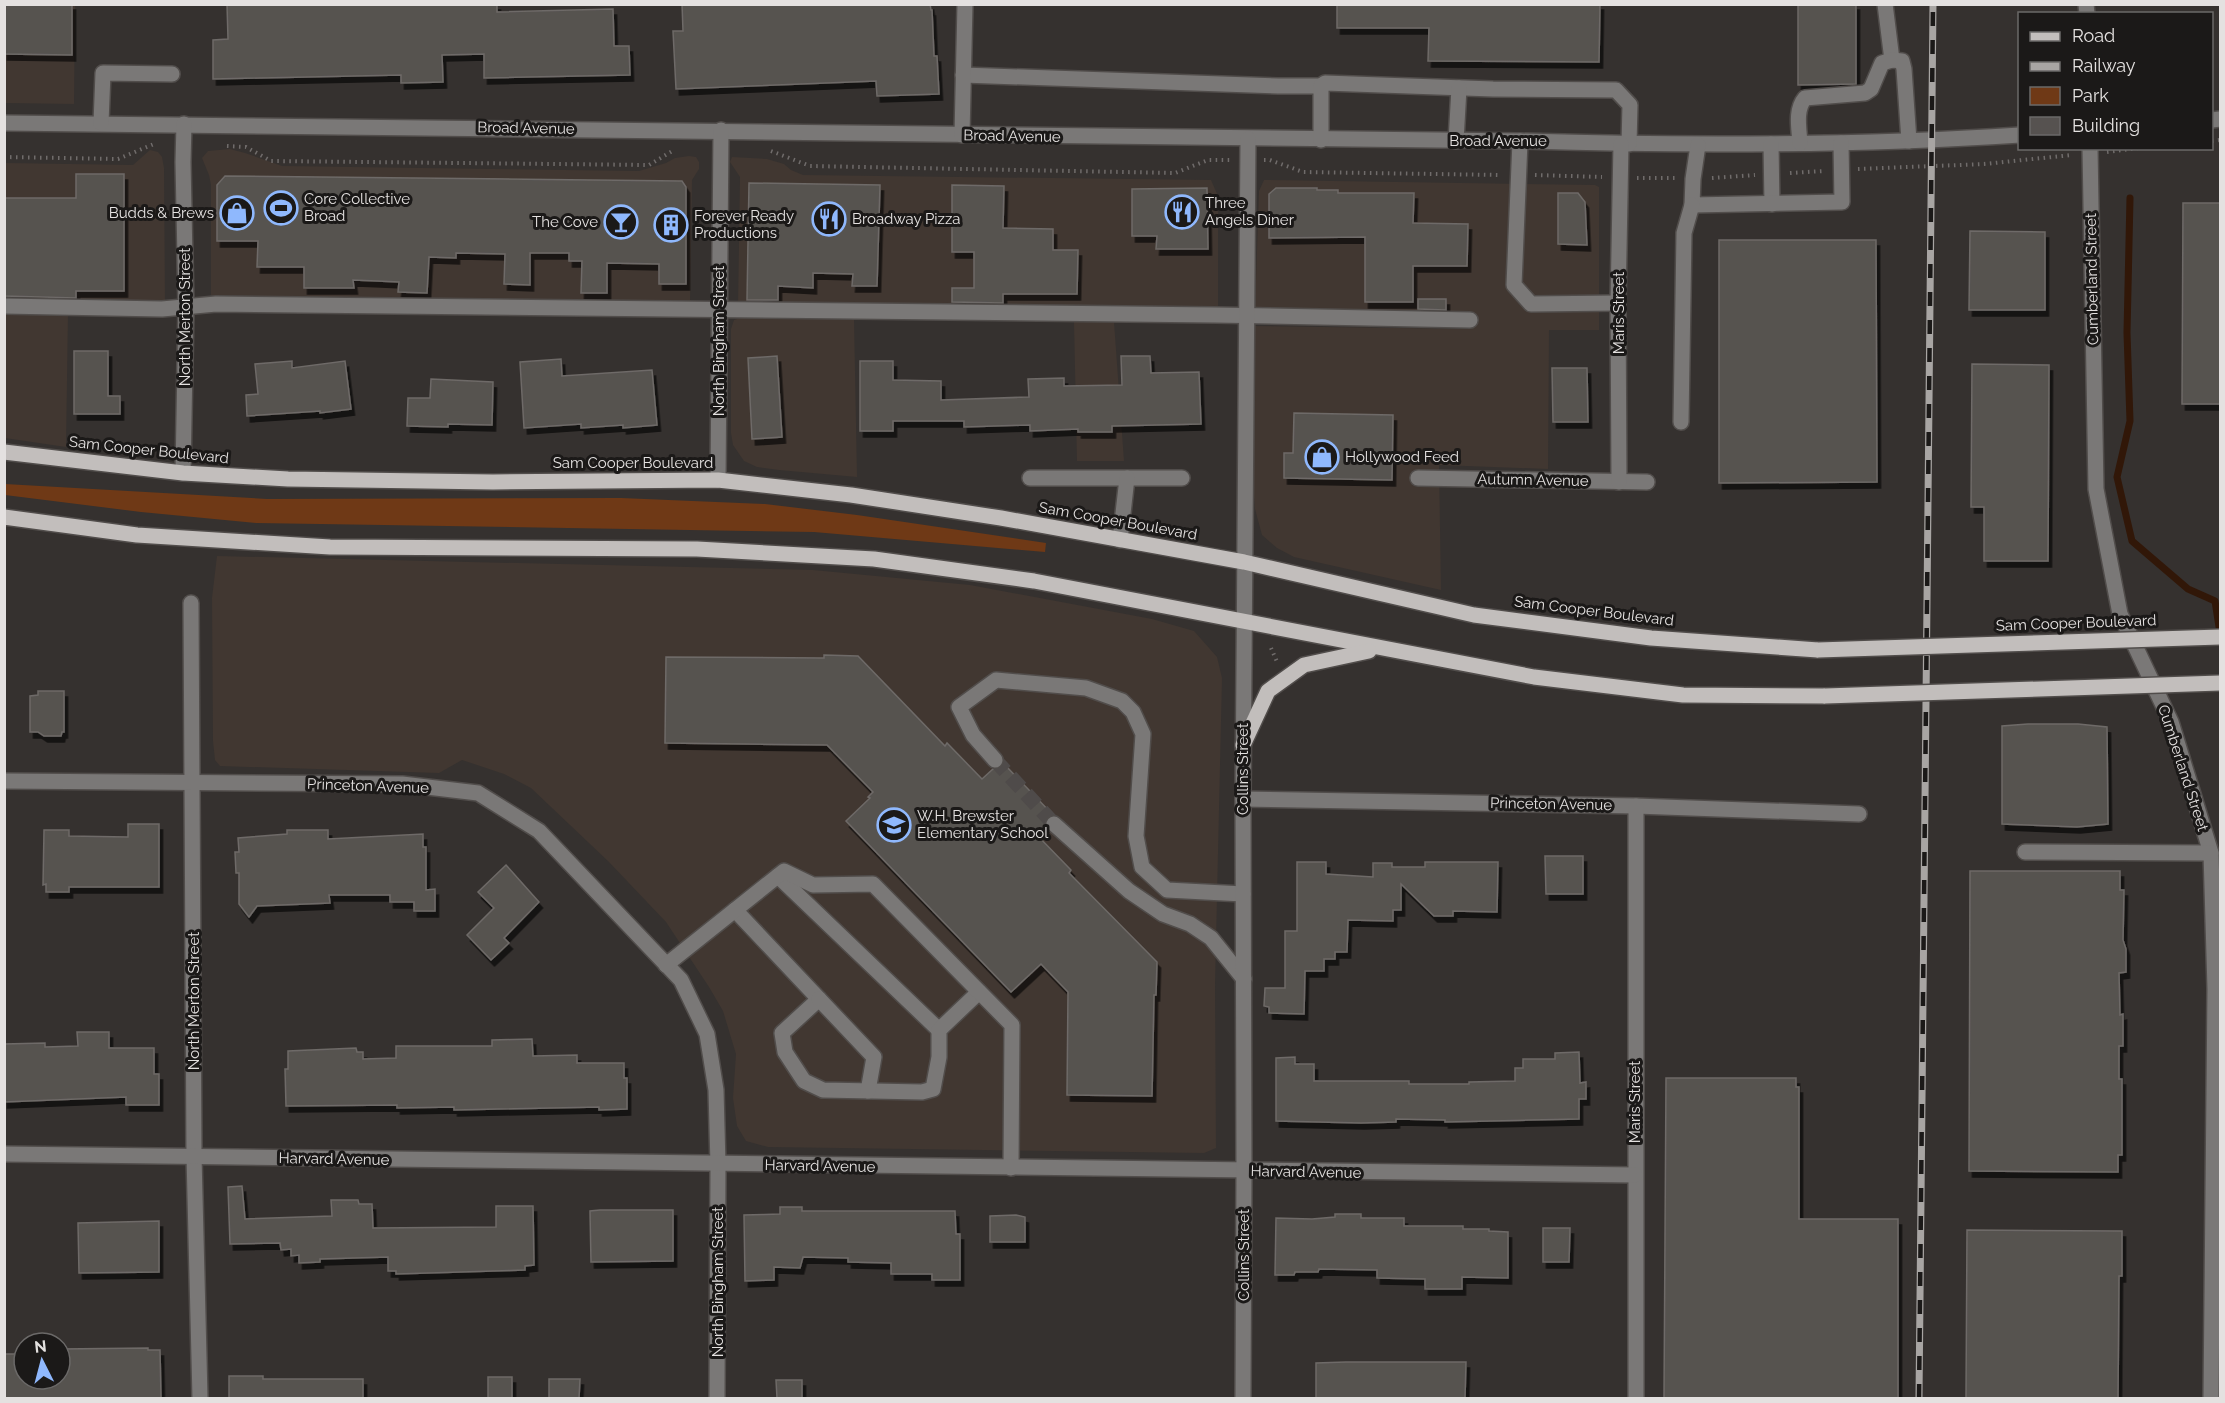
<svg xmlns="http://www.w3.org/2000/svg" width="2225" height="1403" font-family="Raleway,sans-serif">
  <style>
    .built { fill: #413731 }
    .green { fill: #6f3916 }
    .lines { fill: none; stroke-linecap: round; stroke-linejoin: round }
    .stream { stroke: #311708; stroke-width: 7 }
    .building { fill: #565250; stroke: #6e6a67; stroke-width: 1.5; filter: url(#shadow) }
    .minor-tunnel { stroke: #4f4b4a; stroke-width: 15; stroke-dasharray: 15 8; stroke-linecap: butt }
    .minor-casing { stroke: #514d4b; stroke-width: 18 }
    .major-casing { stroke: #514d4b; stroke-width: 18 }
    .path { stroke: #706c6b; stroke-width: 4; stroke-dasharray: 1.5 4.5; stroke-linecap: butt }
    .minor { stroke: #7a7877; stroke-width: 15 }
    .major { stroke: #c2bebc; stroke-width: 15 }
    .rail-casing { stroke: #a8a5a3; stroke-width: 7 }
    .rail { stroke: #1b1918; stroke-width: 4.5; stroke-dasharray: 14; stroke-linecap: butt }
    .major-bridge-casing { stroke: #514d4b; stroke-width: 18; stroke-linecap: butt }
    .major-bridge { stroke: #c2bebc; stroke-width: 15 }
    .labels { text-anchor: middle; stroke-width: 6; stroke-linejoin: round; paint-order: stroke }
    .street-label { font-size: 15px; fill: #e4e1e0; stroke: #1b1918 }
    .poi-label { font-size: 15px; fill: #e4e1e0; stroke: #1b1918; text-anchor: start }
  </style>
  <defs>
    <filter id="shadow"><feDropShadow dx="3.5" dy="6" stdDeviation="0" flood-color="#0009"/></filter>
  </defs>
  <rect width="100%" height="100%" fill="#35312f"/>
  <!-- built -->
  <g class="built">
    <polygon points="5,5 75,5 74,104 5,103"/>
    <polygon points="230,149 245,153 282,166 639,171 666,163 675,158 689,156 696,157 699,162 699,169 692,180 690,305 211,295 211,185 209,175 202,158 208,151"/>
    <polygon points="150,150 158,152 162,157 164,168 165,304 5,299 5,163 133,165"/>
    <polygon points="732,157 767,159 784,164 791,170 803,175 1211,180 1218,196 1218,309 738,307 740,177 730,162"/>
    <polygon points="1264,180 1595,185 1599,187 1599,330 1549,330 1548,469 1439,465 1441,590 1294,557 1277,548 1262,535 1255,509 1253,482 1255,326 1470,329 1471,314 1255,310 1259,191"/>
    <polygon points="5,310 68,312 66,447 5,438"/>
    <polygon points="740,318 854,319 857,477 779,470 757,467 744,461 733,445 731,433 731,329 734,320"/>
    <polygon points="1074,322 1114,322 1124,461 1077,461"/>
    <polygon points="217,556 813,570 970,585 1152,619 1194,631 1217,657 1222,678 1215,985 1216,1148 1204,1153 768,1147 746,1141 737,1126 733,1098 736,1054 723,1011 709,987 666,922 609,862 531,788 504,774 462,760 439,773 220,766 215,760 213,741 212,598"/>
  </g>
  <!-- green -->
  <polygon class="green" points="5,484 267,499 621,498 765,504 857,515 1046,543 1045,552 814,532 256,523 141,512 5,495"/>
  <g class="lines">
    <!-- stream -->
    <polyline class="stream" points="2130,198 2127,333 2130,421 2117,477 2132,541 2188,589 2215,601 2220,633"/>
  </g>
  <!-- building -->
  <g class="building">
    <polygon points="4,4 72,4 72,55 4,54"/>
    <polygon points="227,4 497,4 497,12 613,9 614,46 629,46 630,75 484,78 484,54 442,55 443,82 401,83 401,75 213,79 213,40 228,39"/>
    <polygon points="682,4 930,4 931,10 932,10 934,56 937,56 939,94 877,96 876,81 676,89 673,31 683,31"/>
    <polygon points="1337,4 1600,4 1599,62 1428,61 1429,28 1337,28"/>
    <polygon points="1798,4 1856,4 1856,84 1798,85"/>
    <polygon points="76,174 124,174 124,291 76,291 76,298 4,296 4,198 76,198"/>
    <polygon points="225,176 682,181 686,187 686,284 659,284 659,264 607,263 607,293 581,293 582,261 569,261 569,253 530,253 530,285 504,284 505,254 456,253 456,258 429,257 427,293 398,292 399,282 377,281 353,280 354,288 304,288 304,267 257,267 258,241 217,241 217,185"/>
    <polygon points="749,183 880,185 877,286 852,286 853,274 813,273 813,288 778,286 778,300 747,300"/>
    <polygon points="952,185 1004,186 1003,228 1053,229 1053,250 1078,250 1077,294 1003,294 1003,303 952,302 952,288 974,288 974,252 952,252"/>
    <polygon points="1207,188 1208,249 1156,249 1157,236 1132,236 1132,189"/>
    <polygon points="1276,188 1317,188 1317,190 1338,190 1338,193 1414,193 1413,223 1468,224 1467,266 1413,266 1413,302 1365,302 1365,237 1269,238 1269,194"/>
    <polygon points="1558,193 1578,193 1585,202 1587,245 1558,244"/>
    <polygon points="2183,203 2220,203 2220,404 2182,404"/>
    <polygon points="1970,231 2045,232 2045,310 1969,310"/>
    <polygon points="1719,240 1876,240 1877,482 1719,483"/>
    <polygon points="1418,299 1446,299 1446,310 1418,309"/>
    <polygon points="74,351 108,351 108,396 120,396 120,414 74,414"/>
    <polygon points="777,356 782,437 752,439 748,358"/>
    <polygon points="1121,356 1150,356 1151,373 1199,372 1201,424 1112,426 1112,432 1078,432 1078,429 1030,431 1030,425 964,427 964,421 893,421 893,431 860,431 860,361 893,361 893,380 941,381 941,400 1029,397 1028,379 1064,378 1064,386 1122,385"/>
    <polygon points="561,359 562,376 652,370 657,425 623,428 623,425 581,428 581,424 524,428 520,362"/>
    <polygon points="292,361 292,368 345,361 351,409 320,413 320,411 247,416 246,395 258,394 255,364"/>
    <polygon points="1972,364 2049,365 2048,561 1984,561 1984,507 1971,507"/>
    <polygon points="1552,368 1587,368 1588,422 1553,422"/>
    <polygon points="431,379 493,382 492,425 448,424 448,427 407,426 408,398 430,398"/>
    <polygon points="1294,413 1393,415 1392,480 1284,478 1284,453 1293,453"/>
    <polygon points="824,655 858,656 945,746 947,743 982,779 993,769 1001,768 1004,764 1053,815 1046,818 1045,826 1036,834 1071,870 1069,873 1157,962 1156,995 1154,995 1152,1096 1067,1095 1068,992 1041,964 1011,992 846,821 870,798 868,797 873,792 827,745 665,743 666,657 824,658"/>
    <polygon points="38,691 64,691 64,732 62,732 61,736 44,736 38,732 30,732 30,696 38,695"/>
    <polygon points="2028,724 2078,724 2107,727 2108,824 2077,827 2002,824 2002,726"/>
    <polygon points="128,824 159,824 159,887 69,887 69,892 46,892 46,884 43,885 44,830 69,830 69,836 128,837"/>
    <polygon points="287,830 328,830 328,839 423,834 423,847 426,847 426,890 435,889 435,911 414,911 414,902 390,902 390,895 329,895 330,903 257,906 249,917 239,904 239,873 236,873 235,852 239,852 238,838 287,834"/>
    <polygon points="1545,856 1583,856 1583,894 1546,894"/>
    <polygon points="1297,862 1326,862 1326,874 1373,877 1373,863 1392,863 1392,867 1425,867 1425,862 1498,862 1497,912 1453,911 1453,916 1434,916 1401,884 1401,910 1393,910 1393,921 1348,920 1347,952 1335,952 1335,959 1324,959 1324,971 1305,971 1304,1014 1269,1013 1269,1007 1264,1006 1265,988 1285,988 1285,931 1297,931"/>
    <polygon points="506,865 539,902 504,938 509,943 491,960 467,935 494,908 478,892"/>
    <polygon points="1970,871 2120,871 2120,890 2124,890 2123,940 2126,949 2126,972 2119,973 2120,1015 2123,1014 2123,1046 2119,1046 2119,1079 2122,1079 2122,1155 2118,1155 2118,1172 1969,1171"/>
    <polygon points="77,1032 109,1032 109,1048 154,1048 154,1074 159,1074 159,1105 126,1105 126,1097 4,1102 4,1044 45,1043 45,1047 78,1046"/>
    <polygon points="532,1039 533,1056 577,1055 577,1063 624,1063 624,1078 627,1078 627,1109 599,1110 599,1107 454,1110 454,1107 397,1108 397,1105 286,1106 285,1069 288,1069 288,1051 356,1048 357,1052 363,1052 363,1059 396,1058 396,1046 492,1046 492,1040"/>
    <polygon points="1579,1052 1580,1083 1586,1082 1586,1099 1579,1099 1579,1119 1445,1122 1445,1120 1396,1119 1396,1122 1361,1123 1276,1121 1276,1058 1295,1057 1295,1064 1314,1064 1314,1081 1409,1081 1409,1084 1469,1084 1469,1082 1515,1081 1515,1068 1523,1068 1523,1059 1555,1059 1555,1053"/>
    <polygon points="1666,1078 1796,1078 1796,1087 1799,1087 1799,1219 1898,1219 1898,1398 1664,1398"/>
    <polygon points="242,1186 245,1219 332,1216 331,1200 358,1200 359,1204 372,1204 373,1228 496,1227 496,1206 533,1206 534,1265 525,1266 525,1270 396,1274 396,1271 388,1271 388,1257 320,1259 320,1262 299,1263 299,1255 291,1256 291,1249 281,1250 280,1243 230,1244 228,1187"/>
    <polygon points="780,1207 802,1207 802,1211 955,1211 956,1234 960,1234 960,1280 932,1280 932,1274 891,1274 891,1263 848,1262 848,1258 803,1257 800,1268 774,1267 774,1280 745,1281 744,1215 780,1214"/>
    <polygon points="600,1210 673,1210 673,1261 591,1262 590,1211"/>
    <polygon points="1335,1214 1361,1214 1361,1218 1404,1218 1404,1226 1463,1226 1463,1229 1489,1229 1489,1231 1508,1232 1508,1278 1462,1277 1462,1289 1425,1289 1425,1279 1377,1278 1377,1270 1319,1269 1318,1272 1295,1272 1294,1275 1275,1275 1276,1218 1312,1219 1335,1217"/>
    <polygon points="1016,1215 1025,1217 1025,1242 990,1242 990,1216"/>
    <polygon points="159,1221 159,1272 79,1273 78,1223"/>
    <polygon points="1543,1228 1570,1228 1569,1262 1543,1262"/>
    <polygon points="1967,1230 2122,1231 2122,1276 2119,1276 2118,1398 1966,1398"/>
    <polygon points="148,1348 148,1350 160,1350 161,1398 5,1398 5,1354 24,1354 24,1379 60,1379 60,1349"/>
    <polygon points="1346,1362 1466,1362 1465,1398 1316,1398 1316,1363"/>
    <polygon points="229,1376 263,1376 263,1379 363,1379 363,1398 229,1398"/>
    <rect x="488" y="1377" width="24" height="21"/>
    <polygon points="549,1379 580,1379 579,1398 549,1398"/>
    <polygon points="776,1380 802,1380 802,1398 777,1398"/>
  </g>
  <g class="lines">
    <!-- minor-tunnel -->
    <polyline class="minor-tunnel" points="995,760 1054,824"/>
    <!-- minor casing -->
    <g class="minor-casing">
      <g id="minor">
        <polyline points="1885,4 1892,60"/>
        <polyline points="2086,4 2087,14"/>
        <polyline points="963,75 1278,86 1321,86"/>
        <polyline points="2212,120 2220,119"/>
        <path d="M 4,123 L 1520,141 C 1687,146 1853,146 2020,135"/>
        <polyline points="101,123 103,73 172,74"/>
        <polyline points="962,135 965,4"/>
        <polyline points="1321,140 1321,86 1325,83 1493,89 1616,90 1630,105 1629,144"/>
        <polyline points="1456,141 1459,88"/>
        <polyline points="1520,141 1514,285 1531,304 1618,303"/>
        <path d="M 1800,143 C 1799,128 1795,110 1805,98 L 1865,93 L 1871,89 L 1882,63 L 1892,60 L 1902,61 L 1904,69 L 1909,141"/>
        <polyline points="1771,144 1772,204"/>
        <polyline points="1698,145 1693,179 1692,205 1842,202 1841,143"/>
        <polyline points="2090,148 2096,489 2120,614 2171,722 2211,853 2215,989 2211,1398"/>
        <polyline points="4,306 162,309 216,304 1215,315 1470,320"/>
        <polyline points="1681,422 1684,233 1692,205"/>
        <polyline points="183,473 186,307 183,162 184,124"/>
        <polyline points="1030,478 1182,478"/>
        <polyline points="1418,478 1647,482"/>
        <polyline points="718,480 721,130"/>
        <polyline points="1619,482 1618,303 1621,144"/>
        <polyline points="1120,540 1127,478"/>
        <polyline points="191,603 194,1156 200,1398"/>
        <polyline points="995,760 973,735 959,707 996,680 1086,688 1122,701 1133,712 1143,734 1136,836 1142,867 1167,890 1243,894"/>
        <polyline points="4,781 402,784 478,793 539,831 681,980 707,1034 716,1090 718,1165 717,1398"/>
        <polyline points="1243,799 1636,806 1859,814"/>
        <polyline points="1636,806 1636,1398"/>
        <polyline points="1054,824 1129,891 1163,914 1190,924 1211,938 1244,979"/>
        <polyline points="2025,852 2211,853"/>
        <polyline points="778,876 939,1030"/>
        <polyline points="735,910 819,999 782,1033 785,1052 804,1081 823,1090 922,1092 933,1089 939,1057 939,1030 979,992"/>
        <polyline points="666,965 784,871 813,885 873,884 1012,1025 1011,1168"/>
        <polyline points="819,999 874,1057 868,1091"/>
        <polyline points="4,1154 1635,1175"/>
        <polyline points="1243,1398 1244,1171 1243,799 1248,139"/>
      </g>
    </g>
    <!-- major casing -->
    <g class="major-casing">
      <g id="major">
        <polyline points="4,452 183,473 288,479 493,482 718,480 851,495 1001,518 1244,562 1474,615 1651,638 1818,650"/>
        <polyline points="4,517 137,535 330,547 697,549 874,559 1034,581 1534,677 1683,695 1825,696"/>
        <polyline points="1243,745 1268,691 1304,665 1369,651"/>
      </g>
    </g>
    <!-- path -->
    <g class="path">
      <polyline points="2212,141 2220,140"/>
      <polyline points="227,146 246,147 271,161 649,165 674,150"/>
      <polyline points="771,151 810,166 1175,173 1208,160 1232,160"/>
      <polyline points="2107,152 2139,148"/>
      <polyline points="4,157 118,159 154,144"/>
      <polyline points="1264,160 1270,160 1303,172 1500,175"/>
      <polyline points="1858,169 1984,164 2072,155"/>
      <polyline points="1790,173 1824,171"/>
      <polyline points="1535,175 1602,177"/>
      <polyline points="1637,178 1677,178"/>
      <polyline points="1712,178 1755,175"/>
      <polyline points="1271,648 1278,664"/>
    </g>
    <!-- minor -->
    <use href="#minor" class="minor"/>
    <!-- major -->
    <use href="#major" class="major"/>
    <!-- rail casing -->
    <g class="rail-casing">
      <polyline id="rail" points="1919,1398 1933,4"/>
    </g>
    <!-- rail -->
    <use href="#rail" class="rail"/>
    <!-- major-bridge casing -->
    <g class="major-bridge-casing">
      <g id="major-bridge">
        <polyline points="1818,650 2220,637"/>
        <polyline points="1825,696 2220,683"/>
      </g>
    </g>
    <!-- major-bridge -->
    <use href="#major-bridge" class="major-bridge"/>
  </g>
  <!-- icons -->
  <defs>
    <g id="stadium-ring" transform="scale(1.725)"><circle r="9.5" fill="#1b1918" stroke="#8fb8fd" stroke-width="1.5"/><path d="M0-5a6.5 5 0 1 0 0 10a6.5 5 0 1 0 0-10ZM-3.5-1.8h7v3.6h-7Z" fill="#8fb8fd"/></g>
    <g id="restaurant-ring" transform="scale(1.725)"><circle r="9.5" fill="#1b1918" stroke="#8fb8fd" stroke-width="1.5"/><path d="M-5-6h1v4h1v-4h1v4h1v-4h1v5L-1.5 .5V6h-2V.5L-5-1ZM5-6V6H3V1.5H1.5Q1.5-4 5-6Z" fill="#8fb8fd"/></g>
    <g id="shop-ring" transform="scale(1.725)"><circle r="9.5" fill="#1b1918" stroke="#8fb8fd" stroke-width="1.5"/><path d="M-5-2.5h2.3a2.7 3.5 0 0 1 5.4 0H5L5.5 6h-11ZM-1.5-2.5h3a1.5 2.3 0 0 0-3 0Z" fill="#8fb8fd"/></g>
    <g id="bar-ring" transform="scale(1.725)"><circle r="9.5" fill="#1b1918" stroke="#8fb8fd" stroke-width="1.5"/><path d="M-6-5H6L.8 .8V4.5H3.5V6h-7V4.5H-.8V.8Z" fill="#8fb8fd"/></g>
    <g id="building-ring" transform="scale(1.725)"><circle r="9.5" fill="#1b1918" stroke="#8fb8fd" stroke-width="1.5"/><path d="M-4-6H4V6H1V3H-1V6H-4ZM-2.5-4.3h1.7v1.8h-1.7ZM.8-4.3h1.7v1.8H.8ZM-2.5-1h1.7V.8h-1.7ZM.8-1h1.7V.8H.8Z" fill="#8fb8fd"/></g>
    <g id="school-ring" transform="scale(1.725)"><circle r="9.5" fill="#1b1918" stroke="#8fb8fd" stroke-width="1.5"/><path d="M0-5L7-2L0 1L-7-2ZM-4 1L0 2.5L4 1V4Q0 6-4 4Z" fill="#8fb8fd"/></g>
  </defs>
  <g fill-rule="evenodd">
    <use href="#stadium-ring" x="281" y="208"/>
    <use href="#restaurant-ring" x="1182" y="212"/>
    <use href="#shop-ring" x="237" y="213"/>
    <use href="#restaurant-ring" x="829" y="219"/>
    <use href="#bar-ring" x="621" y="222"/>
    <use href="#building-ring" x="671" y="225"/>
    <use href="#shop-ring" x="1322" y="457"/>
    <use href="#school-ring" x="894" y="825"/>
  </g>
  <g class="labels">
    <!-- street labels -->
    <g class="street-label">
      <text transform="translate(526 128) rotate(1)" y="5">Broad Avenue</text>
      <text transform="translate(1012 136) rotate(1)" y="5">Broad Avenue</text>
      <text x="1498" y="146">Broad Avenue</text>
      <text transform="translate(2092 279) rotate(-91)" y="5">Cumberland Street</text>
      <text transform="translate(1619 313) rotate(-90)" y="5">Maris Street</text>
      <text transform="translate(185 317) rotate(-90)" y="5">North Merton Street</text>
      <text transform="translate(719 341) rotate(-90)" y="5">North Bingham Street</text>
      <text transform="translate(149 450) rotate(6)" y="5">Sam Cooper Boulevard</text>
      <text x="633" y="468">Sam Cooper Boulevard</text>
      <text transform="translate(1533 480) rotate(1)" y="5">Autumn Avenue</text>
      <text transform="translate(1118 521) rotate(10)" y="5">Sam Cooper Boulevard</text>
      <text transform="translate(1594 611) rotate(7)" y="5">Sam Cooper Boulevard</text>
      <text transform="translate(2076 623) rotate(-2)" y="5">Sam Cooper Boulevard</text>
      <text transform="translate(2183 768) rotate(72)" y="5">Cumberland Street</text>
      <text transform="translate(1243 769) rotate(-90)" y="5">Collins Street</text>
      <text transform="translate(368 786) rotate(2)" y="5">Princeton Avenue</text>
      <text transform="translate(1551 804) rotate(1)" y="5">Princeton Avenue</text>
      <text transform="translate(194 1001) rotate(-90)" y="5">North Merton Street</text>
      <text transform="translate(1635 1102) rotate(-90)" y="5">Maris Street</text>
      <text transform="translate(334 1159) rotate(1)" y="5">Harvard Avenue</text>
      <text transform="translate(820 1166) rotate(1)" y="5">Harvard Avenue</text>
      <text transform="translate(1306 1172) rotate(1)" y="5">Harvard Avenue</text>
      <text transform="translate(1244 1255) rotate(-90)" y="5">Collins Street</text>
      <text transform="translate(718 1282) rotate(-90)" y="5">North Bingham Street</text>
    </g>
    <!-- poi labels -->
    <g class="poi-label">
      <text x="304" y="204">Core Collective<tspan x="304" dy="17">Broad</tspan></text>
      <text x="1205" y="208">Three<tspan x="1205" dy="17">Angels Diner</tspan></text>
      <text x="214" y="218" text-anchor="end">Budds &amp; Brews</text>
      <text x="694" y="221">Forever Ready<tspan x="694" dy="17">Productions</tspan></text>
      <text x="852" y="224">Broadway Pizza</text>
      <text x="598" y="227" text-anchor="end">The Cove</text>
      <text x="1345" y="462">Hollywood Feed</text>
      <text x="917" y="821">W.H. Brewster<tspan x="917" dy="17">Elementary School</tspan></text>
    </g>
  </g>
  <!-- border -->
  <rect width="2225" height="1403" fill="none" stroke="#e4e1e0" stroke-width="12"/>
  <!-- legend -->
  <rect x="2018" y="12" width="195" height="138" fill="#1b1918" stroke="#6b6968" stroke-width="1.5"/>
  <rect x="2030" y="32" width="30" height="9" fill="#c2bebc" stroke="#6b6968" stroke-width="1.5"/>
  <text x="2072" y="42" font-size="18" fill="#e4e1e0">Road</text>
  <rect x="2030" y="62" width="30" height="9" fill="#a8a5a3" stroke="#6b6968" stroke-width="1.5"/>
  <text x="2072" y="72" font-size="18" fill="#e4e1e0">Railway</text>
  <rect x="2030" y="87" width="30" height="18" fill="#6f3916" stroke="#6b6968" stroke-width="1.5"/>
  <text x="2072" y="102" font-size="18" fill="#e4e1e0">Park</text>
  <rect x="2030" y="117" width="30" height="18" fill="#565250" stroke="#6b6968" stroke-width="1.5"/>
  <text x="2072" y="132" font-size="18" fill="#e4e1e0">Building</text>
  <!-- north arrow -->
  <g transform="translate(42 1361) rotate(354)"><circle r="28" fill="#1b1918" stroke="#6b6968" stroke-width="1.5"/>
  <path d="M0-4.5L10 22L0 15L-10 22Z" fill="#8fb8fd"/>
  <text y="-9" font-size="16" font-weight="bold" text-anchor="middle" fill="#e4e1e0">N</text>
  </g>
</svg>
